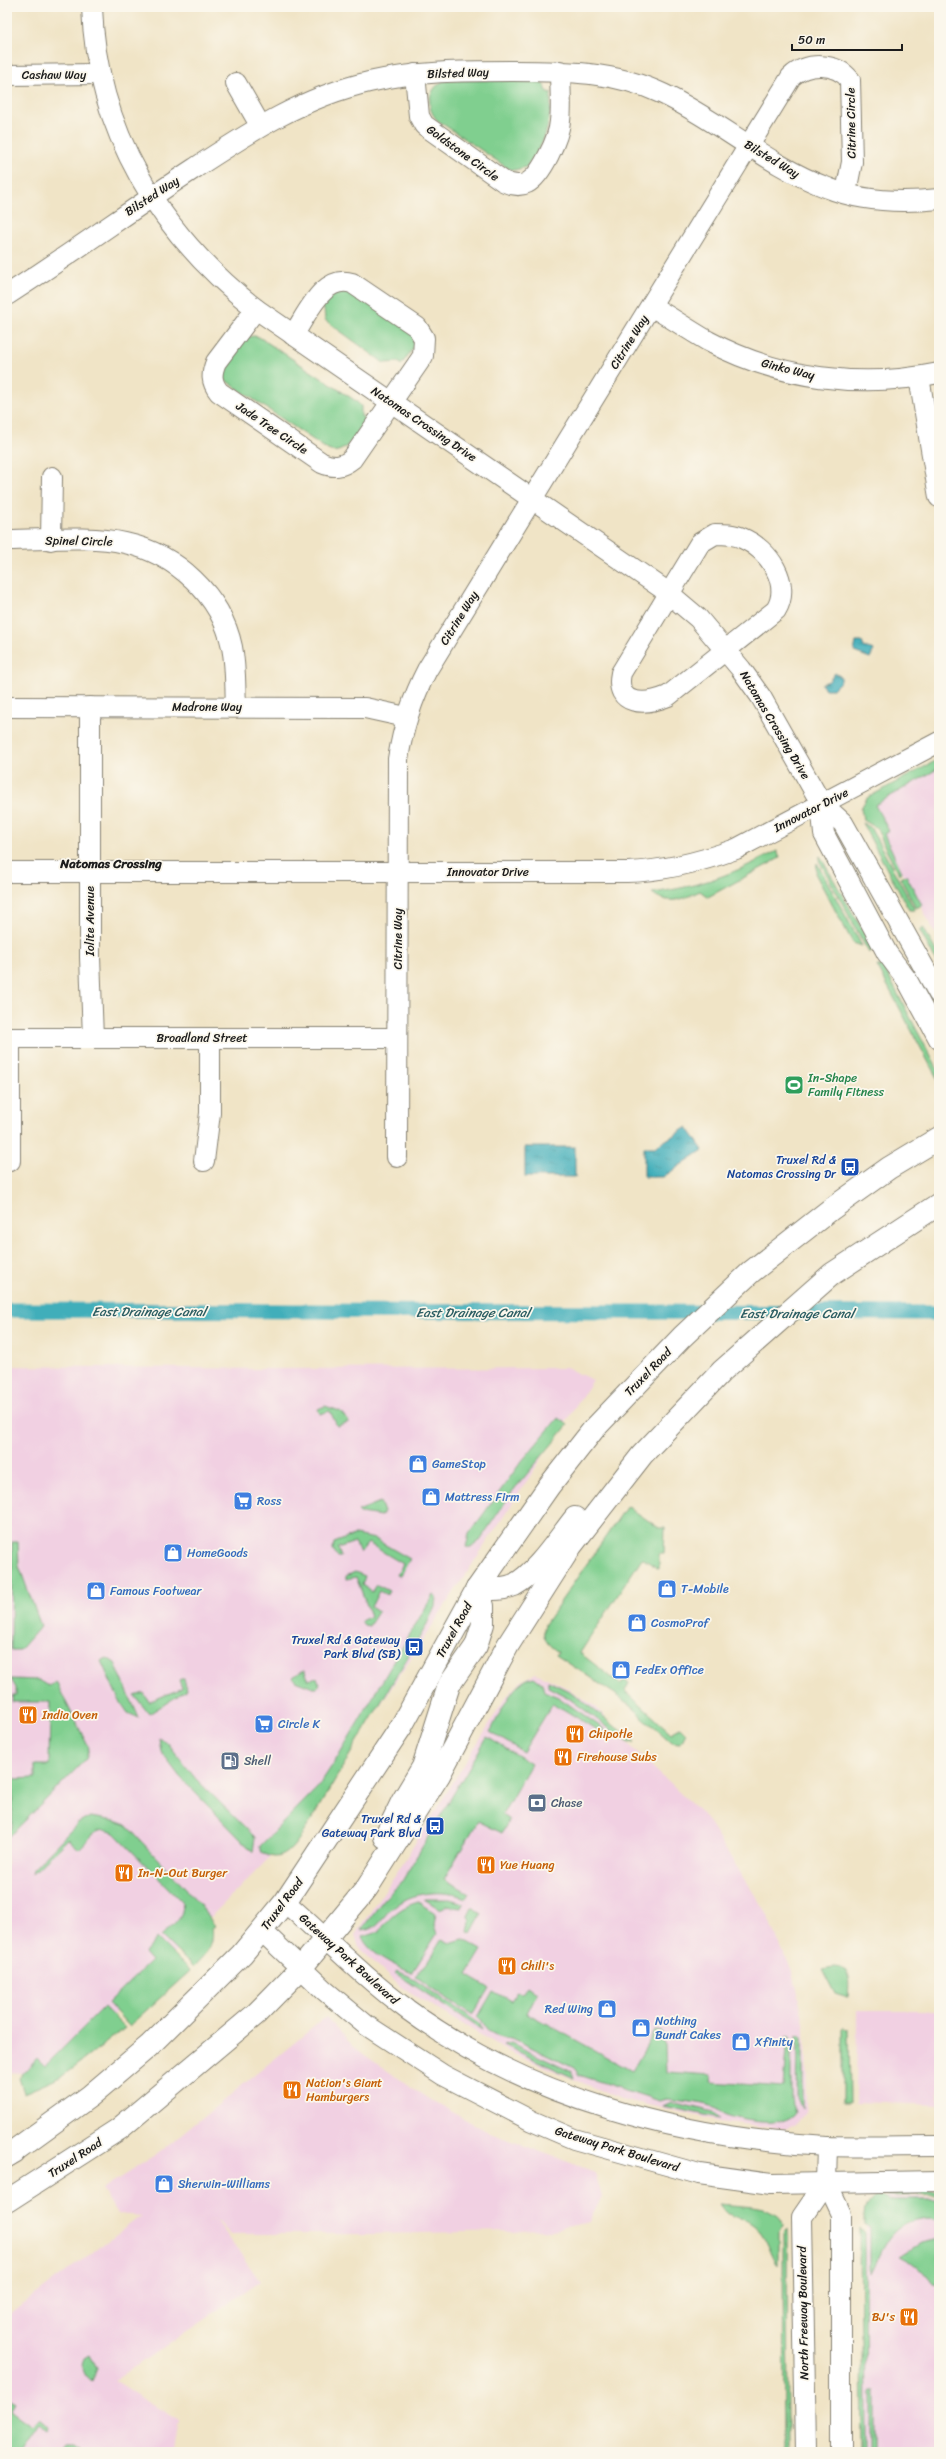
<svg xmlns="http://www.w3.org/2000/svg" width="946" height="2459" font-family="Sriracha,sans-serif">
  <style>
    .built { fill: #f1d0e2 }
    .grass { fill: #80cf8f; stroke: #4e7656 }
    .water { fill: url(#water-ripples); stroke: #2e656b }
    .lines { fill: none; stroke-linecap: round; stroke-linejoin: round }
    .canal { stroke: #3faeba; stroke-width: 15 }
    .minor-casing { stroke: #868071; stroke-width: 22 }
    .major-casing { stroke: #868071; stroke-width: 24 }
    .highway-casing { stroke: #868071; stroke-width: 24 }
    .minor { stroke: #fff; stroke-width: 20 }
    .major { stroke: #fff; stroke-width: 22 }
    .highway { stroke: #fff; stroke-width: 22 }
    .labels { text-anchor: middle; stroke-width: 3.5; stroke-linejoin: round; paint-order: stroke }
    .street-label { font-size: 12px; fill: #1c1c1c; stroke: #fbf7ec }
    .leisure-label { font-size: 12px; fill: #27864d; stroke: #fbf7ec; text-anchor: start }
    .transit-label { font-size: 12px; fill: #164399; stroke: #fbf7ec; text-anchor: end }
    .shop-label { font-size: 12px; fill: #366cbe; stroke: #fbf7ec; text-anchor: start }
    .food-label { font-size: 12px; fill: #c56008; stroke: #fbf7ec; text-anchor: start }
    .service-label { font-size: 12px; fill: #4e5e75; stroke: #fbf7ec; text-anchor: start }
    .neighbourhood-label { font-size: 13px; font-weight: bold; fill: #1c1c1c; stroke: #fbf7ec }
    .water-label { font-size: 13px; font-style: italic; fill: #2c5e63; stroke: #fbf7ec }
  </style>
  <defs>
    <pattern id="water-ripples" width="26" height="14" patternUnits="userSpaceOnUse"><rect width="26" height="14" fill="#3faeba"/><path d="M2 4q2-2 4 0t4 0M15 11q2-2 4 0t4 0" fill="none" stroke="#348d96"/></pattern>
  </defs>
  <rect width="100%" height="100%" fill="#fbf7ec"/>
  <filter id="ink" filterUnits="userSpaceOnUse"><feTurbulence type="fractalNoise" baseFrequency=".025" numOctaves="2"/><feDisplacementMap in="SourceGraphic" scale="8" xChannelSelector="R" yChannelSelector="G"/><feConvolveMatrix kernelMatrix="1 2 1 2 8 2 1 2 1" color-interpolation-filters="sRGB"/></filter>
  <filter id="wash" filterUnits="userSpaceOnUse"><feTurbulence type="fractalNoise" baseFrequency=".012" numOctaves="4" result="noise"/><feDisplacementMap in="SourceGraphic" scale="16" xChannelSelector="R" yChannelSelector="G"/><feGaussianBlur stdDeviation="0.9" result="paint"/><feColorMatrix in="noise" values="0 0 0 0 0 0 0 0 0 0 0 0 0 0 0 0 0 1.4 0 .05"/><feComposite in="paint" operator="in"/></filter>
  <g filter="url(#wash)">
    <rect width="100%" height="100%" fill="#f0e4c6"/>
    <!-- built -->
    <g class="built">
      <polygon points="939,763 939,940 873,817 872,800"/>
      <polygon points="7,1366 271,1369 566,1368 593,1380 301,1826 53,2075 7,2072"/>
      <polygon points="536,1673 567,1688 596,1707 622,1738 704,1816 765,1911 792,1972 805,2027 806,2106 805,2112 796,2125 784,2129 720,2121 621,2099 509,2052 401,1987 360,1949 355,1935 401,1866 506,1697 520,1682"/>
      <polygon points="857,2011 939,2011 939,2105 856,2102"/>
      <polygon points="326,2017 356,2049 424,2096 490,2133 595,2172 602,2197 589,2222 552,2230 374,2234 230,2234 218,2221 170,2217 217,2221 260,2281 114,2381 179,2421 174,2452 7,2452 7,2316 141,2216 117,2214 102,2189 159,2153"/>
      <polygon points="883,2197 939,2198 939,2452 866,2452 866,2222"/>
    </g>
    <!-- grass -->
    <g class="grass">
      <path d="M 445,80 L 535,80 L 544,85 L 548,93 L 551,92 C 551,123 546,143 526,167 L 515,170 L 509,169 L 437,120 C 425,107 428,88 445,80 Z"/>
      <polygon points="343,285 413,331 414,347 401,365 399,362 384,363 325,320 324,309 321,308"/>
      <path d="M 254,336 L 259,337 L 356,401 L 361,406 L 361,417 L 365,417 C 360,431 345,458 328,450 L 225,380 C 217,364 237,348 246,337 Z"/>
      <polygon points="939,759 939,768 875,805 889,831 884,834 902,872 899,874 887,852 877,828 863,820 861,808 867,798"/>
      <polygon points="862,823 870,827 915,910 909,910"/>
      <path d="M 777,851 L 780,858 L 708,897 L 700,891 C 683,899 669,906 652,893 C 702,886 733,874 777,851 Z"/>
      <polygon points="820,856 873,948 869,953 819,860"/>
      <polygon points="817,863 862,946 853,943 816,875"/>
      <polygon points="906,875 922,905 916,908 900,878"/>
      <polygon points="923,927 939,957 939,967 920,931"/>
      <polygon points="877,966 883,966 939,1072 939,1082"/>
      <polygon points="325,1406 340,1411 349,1422 337,1426 330,1411 320,1414 318,1409"/>
      <polygon points="558,1418 568,1425 512,1492 480,1540 471,1548 466,1547 469,1534 521,1462"/>
      <polygon points="380,1502 384,1512 381,1516 360,1513 358,1511"/>
      <path d="M 627,1506 L 659,1528 L 665,1528 L 664,1554 L 659,1554 L 659,1569 L 642,1558 L 580,1653 L 620,1684 L 625,1680 L 629,1683 L 625,1691 L 671,1733 L 680,1728 L 685,1733 L 680,1743 L 671,1742 L 621,1698 L 556,1655 L 558,1652 C 547,1644 541,1638 545,1624 Z"/>
      <polygon points="355,1535 375,1539 410,1559 400,1576 397,1575 403,1564 368,1543 360,1553 355,1542 338,1548 341,1557 337,1557 333,1549 334,1543"/>
      <polygon points="12,1542 18,1542 19,1566 41,1626 20,1650 11,1650"/>
      <polygon points="355,1572 365,1576 362,1585 372,1592 377,1585 389,1591 387,1595 379,1591 371,1607 378,1612 369,1626 364,1625 361,1621 371,1616 356,1577 346,1579 346,1576"/>
      <path d="M 433,1595 L 436,1597 L 435,1607 L 425,1628 L 307,1827 C 295,1845 283,1868 260,1851 L 260,1846 L 318,1787 L 337,1758 Z"/>
      <polygon points="107,1658 115,1663 139,1718 128,1713 119,1700 101,1661"/>
      <polygon points="304,1670 309,1680 317,1677 319,1683 317,1688 313,1688 295,1681 293,1677"/>
      <path d="M 534,1677 L 542,1683 L 544,1691 L 558,1697 L 604,1729 L 602,1733 L 553,1703 L 523,1752 L 490,1732 C 500,1715 512,1680 534,1677 Z"/>
      <polygon points="11,1679 39,1680 49,1686 56,1682 89,1748 86,1759 7,1839 7,1830 12,1828 13,1779 35,1778 35,1765 49,1765 50,1702 12,1702 13,1695 16,1695 16,1688"/>
      <polygon points="181,1679 184,1679 187,1690 149,1714 135,1696 144,1693 149,1702 182,1688 179,1680"/>
      <polygon points="548,1681 571,1692 635,1742 629,1743 567,1697 548,1687"/>
      <path d="M 487,1737 L 531,1764 L 502,1815 L 509,1820 L 502,1833 L 478,1821 L 444,1879 L 469,1893 L 466,1898 C 443,1889 412,1891 392,1908 C 380,1919 379,1929 361,1930 L 384,1899 L 401,1883 Z"/>
      <polygon points="159,1738 168,1743 195,1778 255,1837 253,1852 180,1777 161,1752"/>
      <path d="M 90,1817 L 115,1821 L 126,1825 L 197,1901 L 215,1926 L 212,1928 C 215,1946 205,1954 193,1967 L 161,1936 C 170,1927 188,1915 181,1901 L 114,1833 C 96,1825 92,1837 79,1849 L 68,1839 L 32,1874 L 33,1869 L 77,1824 Z"/>
      <polygon points="424,1899 450,1899 463,1903 461,1908 446,1906 440,1909"/>
      <path d="M 418,1902 L 436,1914 L 434,1925 L 437,1934 L 412,1973 C 396,1966 368,1954 362,1936 C 384,1934 380,1926 395,1914 C 402,1908 409,1905 418,1902 Z"/>
      <polygon points="472,1907 482,1913 471,1933 468,1932 470,1921 468,1915"/>
      <polygon points="157,1938 190,1971 129,2026 108,2003 151,1961 144,1953"/>
      <polygon points="442,1939 450,1943 463,1939 482,1950 467,1975 489,1988 473,2015 440,1994 415,1976 427,1963"/>
      <path d="M 832,1967 C 852,1967 849,1982 848,1998 L 835,1994 L 822,1969 Z"/>
      <polygon points="397,1971 409,1976 480,2024 482,2030 395,1973"/>
      <path d="M 527,1986 L 537,1993 L 527,2013 L 632,2071 L 655,2031 L 662,2032 L 662,2040 L 665,2045 L 666,2072 L 712,2075 L 711,2082 L 784,2087 L 788,2036 L 791,2036 L 791,2100 L 796,2112 C 785,2129 744,2121 726,2115 C 722,2114 720,2109 717,2108 C 707,2103 679,2101 667,2099 L 660,2101 L 579,2075 L 574,2068 L 512,2038 C 504,2038 491,2035 486,2028 C 483,2023 483,2021 478,2017 L 493,1991 L 511,2001 L 517,1991 L 522,1994 Z"/>
      <polygon points="104,2007 125,2028 61,2077 24,2093 19,2078 37,2058 45,2066"/>
      <polygon points="843,2028 849,2029 850,2102 843,2102"/>
      <polygon points="797,2035 802,2035 802,2109 796,2097"/>
      <polygon points="511,2043 572,2072 574,2078 504,2045"/>
      <polygon points="671,2102 714,2112 720,2118 663,2106"/>
      <polygon points="885,2191 939,2191 939,2195 887,2196"/>
      <path d="M 875,2196 L 882,2196 L 887,2200 L 939,2200 L 939,2221 C 934,2217 927,2218 921,2219 C 888,2225 883,2248 870,2274 L 870,2227 L 865,2224 C 865,2212 865,2204 875,2196 Z"/>
      <path d="M 719,2204 C 736,2206 783,2205 783,2226 L 778,2231 L 778,2265 C 772,2257 771,2251 767,2243 C 758,2223 743,2218 725,2212 Z"/>
      <polygon points="860,2227 865,2233 866,2452 862,2452"/>
      <polygon points="787,2229 788,2452 784,2452 783,2233"/>
      <path d="M 939,2239 L 939,2285 L 933,2284 C 923,2271 916,2262 900,2256 L 921,2243 Z"/>
      <path d="M 90,2354 L 97,2368 L 92,2382 C 83,2375 81,2368 85,2357 Z"/>
      <rect x="871" y="2391" width="4" height="61"/>
      <polygon points="7,2396 15,2402 11,2411 32,2426 39,2418 49,2426 47,2430 39,2424 20,2452 7,2452"/>
      <polygon points="65,2443 73,2443 80,2448 77,2452 69,2450 55,2452"/>
    </g>
    <!-- water -->
    <g class="water">
      <polygon points="856,642 862,642 864,647 874,650 870,658 854,652"/>
      <polygon points="835,673 841,677 841,681 833,689 825,689 821,684 829,681"/>
      <polygon points="687,1127 703,1150 663,1177 644,1177 644,1147 655,1147"/>
      <rect x="525" y="1147" width="50" height="30"/>
    </g>
    <g class="lines">
      <!-- canal -->
      <polyline class="canal" points="7,1310 939,1313"/>
    </g>
  </g>
  <g filter="url(#ink)">
    <g class="lines">
      <!-- minor casing -->
      <g class="minor-casing">
        <g id="minor">
          <path d="M 92,7 C 96,131 160,234 256,309 L 666,591 L 698,618 L 741,669 L 761,697 L 821,803 L 843,823 L 939,994"/>
          <path d="M 415,74 L 419,116 L 424,125 L 503,181 C 511,185 519,187 527,183 C 542,175 559,137 560,121 C 562,105 560,87 560,71"/>
          <polyline points="7,75 100,74"/>
          <polyline points="236,83 260,125"/>
          <path d="M 7,295 C 71,254 131,210 195,168 C 250,132 303,97 369,82 C 416,71 464,71 512,71 C 564,71 615,71 663,94 C 720,121 768,166 828,188 C 863,202 901,203 939,199"/>
          <path d="M 651,306 C 670,317 689,330 708,341 C 779,379 861,389 939,373"/>
          <path d="M 256,309 L 216,362 C 211,374 211,382 219,392 L 322,463 C 334,468 342,467 352,459 L 423,356 L 424,338 L 417,327 L 352,283 C 323,274 307,315 293,335"/>
          <polyline points="919,377 939,497"/>
          <path d="M 715,534 C 724,534 734,534 742,538 C 769,549 792,584 776,610 L 668,696 C 646,705 614,707 621,673 L 700,543 Z"/>
          <path d="M 7,540 C 43,540 91,535 125,543 C 176,554 221,595 232,647 C 236,667 235,687 236,707"/>
          <polyline points="51,540 52,477"/>
          <polyline points="7,707 365,708 406,717"/>
          <polyline points="90,707 90,957 93,1038"/>
          <polyline points="821,803 824,834 887,953 907,980 939,1039"/>
          <path d="M 7,872 L 627,872 C 665,871 700,862 736,849 L 939,742"/>
          <polyline points="7,1038 397,1038"/>
          <polyline points="10,1038 10,1161"/>
          <path d="M 397,1157 L 398,759 C 403,727 412,699 427,670 L 791,77 C 807,62 836,62 850,80 L 852,162 L 846,192"/>
          <polyline points="204,1161 210,1113 210,1038"/>
          <path d="M 285,1902 C 326,1938 364,1978 408,2010 C 528,2098 679,2138 826,2146 C 864,2147 902,2146 939,2146"/>
          <polyline points="262,1931 324,1990 366,2025 443,2075 532,2121 574,2139 699,2174 771,2184 939,2181"/>
          <polyline points="827,2146 826,2182 841,2214 841,2452"/>
          <polyline points="806,2452 802,2217 826,2182"/>
        </g>
      </g>
      <!-- major casing -->
      <g class="major-casing">
        <g id="major">
          <path d="M 477,1589 C 489,1589 502,1590 514,1585 C 537,1573 559,1538 575,1518"/>
          <polyline points="385,1837 402,1802 423,1767 449,1685 476,1646 483,1624 483,1606 477,1589"/>
          <polyline points="7,2156 90,2096 149,2046 242,1954 285,1902 401,1727 477,1589 549,1486 593,1430 682,1337 751,1272 830,1210 889,1168 939,1138"/>
          <polyline points="7,2201 119,2129 256,2014 301,1968 367,1888 439,1775 508,1645 571,1546 642,1455 722,1371 832,1274 939,1204"/>
        </g>
      </g>
      <!-- highway casing -->
      <g class="highway-casing">
        <polyline id="highway" points="7,2156 14,2152"/>
      </g>
      <!-- minor -->
      <use href="#minor" class="minor"/>
      <!-- major -->
      <use href="#major" class="major"/>
      <!-- highway -->
      <use href="#highway" class="highway"/>
    </g>
  </g>
  <!-- icons -->
  <defs>
    <g id="stadium-square" transform="scale(1)"><rect x="-9" y="-9" width="18" height="18" rx="4" fill="#2e9e5b" stroke="#fbf7ec"/><path d="M0-5a6.5 5 0 1 0 0 10a6.5 5 0 1 0 0-10ZM-3.5-1.8h7v3.6h-7Z" fill="#fff"/></g>
    <g id="bus-square" transform="scale(1)"><rect x="-9" y="-9" width="18" height="18" rx="4" fill="#1a4fb4" stroke="#fbf7ec"/><path d="M-5-6H5V4H4V6H2V4H-2V6H-4V4H-5ZM-3.5-4V0h7V-4ZM-3.5 1.2v1.5H-2V1.2ZM2 1.2v1.5H3.5V1.2Z" fill="#fff"/></g>
    <g id="shop-square" transform="scale(1)"><rect x="-9" y="-9" width="18" height="18" rx="4" fill="#3f7fe0" stroke="#fbf7ec"/><path d="M-5-2.5h2.3a2.7 3.5 0 0 1 5.4 0H5L5.5 6h-11ZM-1.5-2.5h3a1.5 2.3 0 0 0-3 0Z" fill="#fff"/></g>
    <g id="supermarket-square" transform="scale(1)"><rect x="-9" y="-9" width="18" height="18" rx="4" fill="#3f7fe0" stroke="#fbf7ec"/><path d="M-6-5.5h2.5l.6 2H6L4.5 2H-2.5L-4.4-4H-6ZM-1.5 3.2a1.3 1.3 0 1 0 .1 0ZM3 3.2a1.3 1.3 0 1 0 .1 0Z" fill="#fff"/></g>
    <g id="restaurant-square" transform="scale(1)"><rect x="-9" y="-9" width="18" height="18" rx="4" fill="#e8710a" stroke="#fbf7ec"/><path d="M-5-6h1v4h1v-4h1v4h1v-4h1v5L-1.5 .5V6h-2V.5L-5-1ZM5-6V6H3V1.5H1.5Q1.5-4 5-6Z" fill="#fff"/></g>
    <g id="fuel-square" transform="scale(1)"><rect x="-9" y="-9" width="18" height="18" rx="4" fill="#5c6f8a" stroke="#fbf7ec"/><path d="M-5.5-6h7V0h2V4h1.3V-2.5L3-4.5l.8-.8L6-3V5H2.5V1h-1V6h-7ZM-4.2-4.7v3.2H.2V-4.7Z" fill="#fff"/></g>
    <g id="bank-square" transform="scale(1)"><rect x="-9" y="-9" width="18" height="18" rx="4" fill="#5c6f8a" stroke="#fbf7ec"/><path d="M-6-4H6V4H-6ZM0-2.3a2.3 2.3 0 1 0 0 4.6a2.3 2.3 0 1 0 0-4.6Z" fill="#fff"/></g>
  </defs>
  <g fill-rule="evenodd">
    <use href="#stadium-square" x="794" y="1085"/>
    <use href="#bus-square" x="850" y="1167"/>
    <use href="#shop-square" x="418" y="1464"/>
    <use href="#shop-square" x="431" y="1497"/>
    <use href="#supermarket-square" x="243" y="1501"/>
    <use href="#shop-square" x="173" y="1553"/>
    <use href="#shop-square" x="667" y="1589"/>
    <use href="#shop-square" x="96" y="1591"/>
    <use href="#shop-square" x="637" y="1623"/>
    <use href="#bus-square" x="414" y="1647"/>
    <use href="#shop-square" x="621" y="1670"/>
    <use href="#restaurant-square" x="28" y="1715"/>
    <use href="#supermarket-square" x="264" y="1724"/>
    <use href="#restaurant-square" x="575" y="1734"/>
    <use href="#restaurant-square" x="563" y="1757"/>
    <use href="#fuel-square" x="230" y="1761"/>
    <use href="#bank-square" x="537" y="1803"/>
    <use href="#bus-square" x="435" y="1826"/>
    <use href="#restaurant-square" x="486" y="1865"/>
    <use href="#restaurant-square" x="124" y="1873"/>
    <use href="#restaurant-square" x="507" y="1966"/>
    <use href="#shop-square" x="607" y="2009"/>
    <use href="#shop-square" x="641" y="2028"/>
    <use href="#shop-square" x="741" y="2042"/>
    <use href="#restaurant-square" x="292" y="2090"/>
    <use href="#shop-square" x="164" y="2184"/>
    <use href="#restaurant-square" x="909" y="2317"/>
  </g>
  <g class="labels">
    <!-- street labels -->
    <g class="street-label">
      <text transform="translate(458 73) rotate(-2)" y="4">Bilsted Way</text>
      <text x="54" y="79">Cashaw Way</text>
      <text transform="translate(851 123) rotate(-91)" y="4">Citrine Circle</text>
      <text transform="translate(463 153) rotate(36)" y="4">Goldstone Circle</text>
      <text transform="translate(772 159) rotate(31)" y="4">Bilsted Way</text>
      <text transform="translate(152 196) rotate(-33)" y="4">Bilsted Way</text>
      <text transform="translate(629 342) rotate(-58)" y="4">Citrine Way</text>
      <text transform="translate(788 369) rotate(14)" y="4">Ginko Way</text>
      <text transform="translate(424 424) rotate(34)" y="4">Natomas Crossing Drive</text>
      <text transform="translate(272 428) rotate(34)" y="4">Jade Tree Circle</text>
      <text transform="translate(79 541) rotate(1)" y="4">Spinel Circle</text>
      <text transform="translate(459 618) rotate(-58)" y="4">Citrine Way</text>
      <text x="207" y="711">Madrone Way</text>
      <text transform="translate(775 725) rotate(59)" y="4">Natomas Crossing Drive</text>
      <text transform="translate(811 810) rotate(-27)" y="4">Innovator Drive</text>
      <text x="488" y="876">Innovator Drive</text>
      <text transform="translate(90 921) rotate(-90)" y="4">Iolite Avenue</text>
      <text transform="translate(398 939) rotate(-90)" y="4">Citrine Way</text>
      <text x="202" y="1042">Broadland Street</text>
      <text transform="translate(648 1372) rotate(-46)" y="4">Truxel Road</text>
      <text transform="translate(454 1630) rotate(-61)" y="4">Truxel Road</text>
      <text transform="translate(282 1904) rotate(-53)" y="4">Truxel Road</text>
      <text transform="translate(349 1959) rotate(42)" y="4">Gateway Park Boulevard</text>
      <text transform="translate(617 2149) rotate(17)" y="4">Gateway Park Boulevard</text>
      <text transform="translate(75 2158) rotate(-33)" y="4">Truxel Road</text>
      <text transform="translate(803 2313) rotate(-91)" y="4">North Freeway Boulevard</text>
    </g>
    <!-- leisure labels -->
    <g class="leisure-label">
      <text x="808" y="1082">In-Shape<tspan x="808" dy="14">Family Fitness</tspan></text>
    </g>
    <!-- transit labels -->
    <g class="transit-label">
      <text x="836" y="1164">Truxel Rd &amp;<tspan x="836" dy="14">Natomas Crossing Dr</tspan></text>
      <text x="400" y="1644">Truxel Rd &amp; Gateway<tspan x="400" dy="14">Park Blvd (SB)</tspan></text>
      <text x="421" y="1823">Truxel Rd &amp;<tspan x="421" dy="14">Gateway Park Blvd</tspan></text>
    </g>
    <!-- shop labels -->
    <g class="shop-label">
      <text x="432" y="1468">GameStop</text>
      <text x="445" y="1501">Mattress Firm</text>
      <text x="257" y="1505">Ross</text>
      <text x="187" y="1557">HomeGoods</text>
      <text x="681" y="1593">T-Mobile</text>
      <text x="110" y="1595">Famous Footwear</text>
      <text x="651" y="1627">CosmoProf</text>
      <text x="635" y="1674">FedEx Office</text>
      <text x="278" y="1728">Circle K</text>
      <text x="593" y="2013" text-anchor="end">Red Wing</text>
      <text x="655" y="2025">Nothing<tspan x="655" dy="14">Bundt Cakes</tspan></text>
      <text x="755" y="2046">Xfinity</text>
      <text x="178" y="2188">Sherwin-Williams</text>
    </g>
    <!-- food labels -->
    <g class="food-label">
      <text x="42" y="1719">India Oven</text>
      <text x="589" y="1738">Chipotle</text>
      <text x="577" y="1761">Firehouse Subs</text>
      <text x="500" y="1869">Yue Huang</text>
      <text x="138" y="1877">In-N-Out Burger</text>
      <text x="521" y="1970">Chili's</text>
      <text x="306" y="2087">Nation's Giant<tspan x="306" dy="14">Hamburgers</tspan></text>
      <text x="895" y="2321" text-anchor="end">BJ's</text>
    </g>
    <!-- service labels -->
    <g class="service-label">
      <text x="244" y="1765">Shell</text>
      <text x="551" y="1807">Chase</text>
    </g>
    <!-- neighbourhood labels -->
    <g class="neighbourhood-label">
      <text x="111" y="868">Natomas Crossing</text>
    </g>
    <!-- water labels -->
    <g class="water-label">
      <text x="149" y="1316">East Drainage Canal</text>
      <text x="473" y="1317">East Drainage Canal</text>
      <text x="797" y="1318">East Drainage Canal</text>
    </g>
  </g>
  <!-- margin -->
  <rect width="946" height="2459" fill="none" stroke="#fbf7ec" stroke-width="24"/>
  <!-- scale -->
  <path d="M792 44v6h110v-6" fill="none" stroke="#1c1c1c" stroke-width="2"/>
  <text x="798" y="44" font-size="12" fill="#1c1c1c" stroke="#fbf7ec" stroke-width="3" paint-order="stroke">50 m</text>
</svg>
